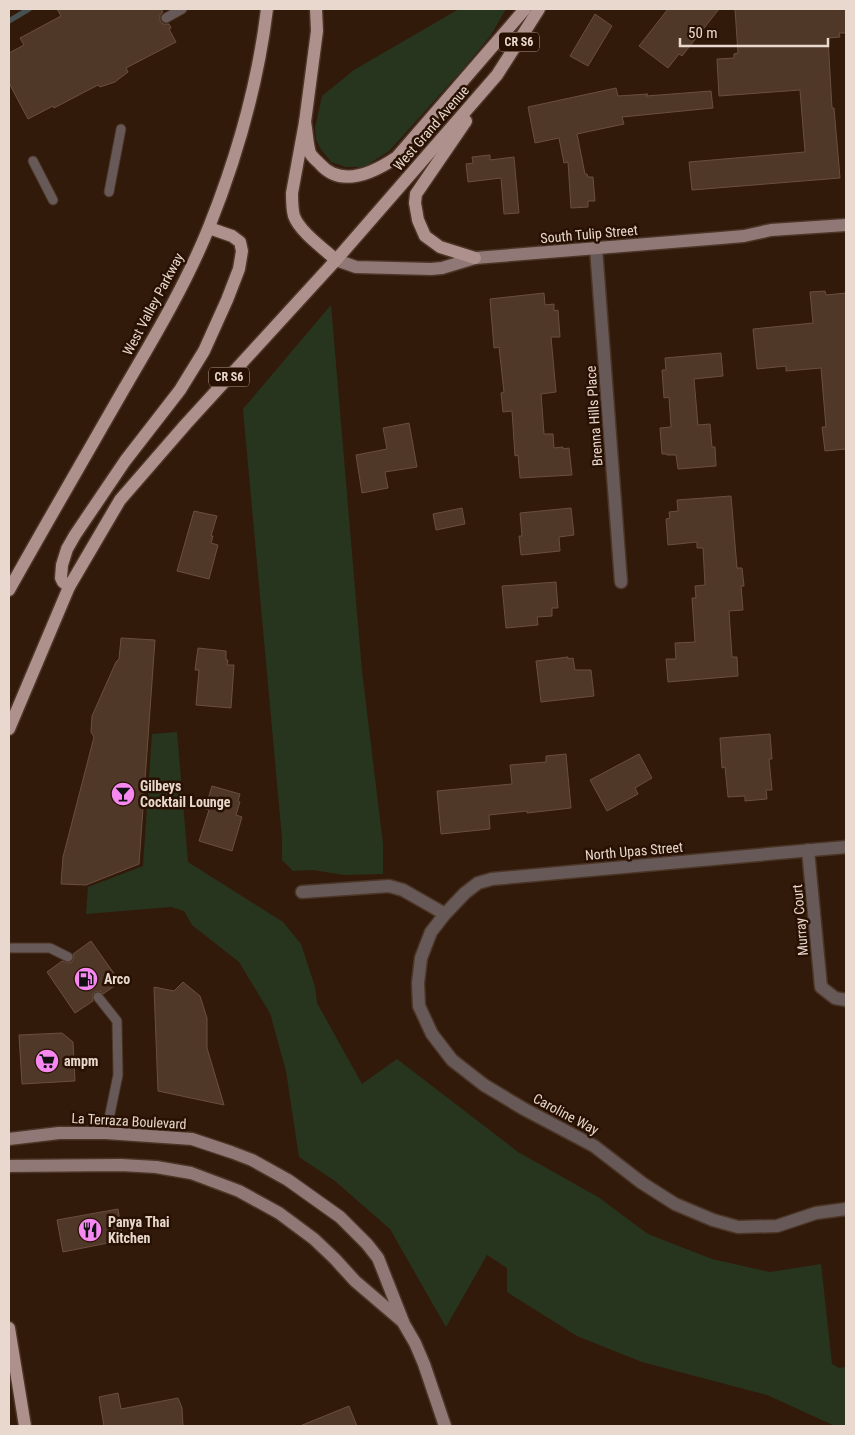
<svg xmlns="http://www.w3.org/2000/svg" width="855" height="1435" font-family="'Roboto Condensed',sans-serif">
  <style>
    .green { fill: #27351f }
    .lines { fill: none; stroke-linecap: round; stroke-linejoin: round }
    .stream { stroke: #465051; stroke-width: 5.5 }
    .building { fill: #503828; stroke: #6a4e3e }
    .lane-casing { stroke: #4b3526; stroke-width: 11 }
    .street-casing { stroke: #4b3526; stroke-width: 15 }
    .secondary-casing { stroke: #4b3526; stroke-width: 15 }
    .primary-casing { stroke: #4b3526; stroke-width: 15 }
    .lane { stroke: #675957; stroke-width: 9 }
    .street { stroke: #675957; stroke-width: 12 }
    .secondary { stroke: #8f7875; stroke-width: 12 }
    .primary { stroke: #ae908c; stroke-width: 12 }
    .labels { text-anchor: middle; stroke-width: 5; stroke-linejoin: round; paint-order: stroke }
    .shield { fill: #281103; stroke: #ae9c91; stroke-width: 1 }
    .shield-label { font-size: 12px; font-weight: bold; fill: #e8d8ce }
    .street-label { font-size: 14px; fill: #e8d8ce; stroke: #281103 }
    .poi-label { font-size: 14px; font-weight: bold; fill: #e8d8ce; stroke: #281103; text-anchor: start }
  </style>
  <rect width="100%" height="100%" fill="#321a0b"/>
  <!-- green -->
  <g class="green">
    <polygon points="459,9 506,9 491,35 463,69 389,151 364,167 346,167 331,162 320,148 316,139 315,128 322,96 354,70"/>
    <polygon points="331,305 362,671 383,844 383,874 344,875 313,870 293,871 282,860 282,838 243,409"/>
    <polygon points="177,732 188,862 283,922 301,944 315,987 317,1003 362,1084 397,1059 518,1152 598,1197 648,1234 712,1259 770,1272 821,1264 832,1364 839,1368 846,1367 846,1426 835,1426 767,1395 642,1362 577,1336 507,1292 507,1268 487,1255 446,1327 390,1229 335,1181 299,1157 286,1071 270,1013 239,962 192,925 184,911 171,907 86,914 88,887 143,866 152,734"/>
  </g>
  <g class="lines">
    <!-- stream -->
    <polyline class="stream" points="9,21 29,9"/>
  </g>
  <!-- building -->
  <g class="building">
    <polygon points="57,9 161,9 163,12 160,15 160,21 163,24 169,24 171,28 169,29 176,42 126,68 128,72 115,82 100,87 98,85 54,108 53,106 28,119 9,83 9,53 24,45 20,38 61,16"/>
    <polygon points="668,9 719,9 682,56 679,54 668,68 639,46"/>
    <polygon points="735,9 846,9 846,33 839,33 840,37 828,38 832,108 834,108 840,178 692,190 689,162 805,152 800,90 719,96 717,59 734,58 734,54 738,53"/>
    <polygon points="595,14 612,26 588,66 570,56"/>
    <polygon points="616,88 618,96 648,94 646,96 711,91 713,108 622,117 624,124 577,134 585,174 587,174 588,177 593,177 595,201 588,201 588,207 571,208 568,162 564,163 559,138 535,143 528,107"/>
    <polygon points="490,155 490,160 514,157 519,213 504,214 501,178 468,182 466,164 473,163 472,157"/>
    <polygon points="825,291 826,295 846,293 846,449 825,451 822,427 826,427 821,368 786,371 786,366 757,369 753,329 813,323 810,292"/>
    <polygon points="544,293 545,305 554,304 554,311 558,310 560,337 551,337 556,392 541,394 544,434 553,434 554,448 563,447 563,449 569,448 572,475 520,478 518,455 515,456 512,411 503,412 501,393 504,392 499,347 494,348 490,299"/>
    <polygon points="721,353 723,376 694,379 698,425 710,424 712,447 715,447 716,466 678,469 676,455 667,455 667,454 662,454 660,428 671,427 669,397 664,398 662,370 666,370 665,358"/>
    <polygon points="409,423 417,467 385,472 388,488 362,493 356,455 387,449 383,428"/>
    <polygon points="731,496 737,568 742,568 744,586 741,586 743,610 729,611 732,657 737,657 738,676 668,682 666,659 676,659 675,643 695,642 692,598 696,598 695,586 705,585 703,548 697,548 697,542 668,545 666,519 670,518 669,512 678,511 677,500"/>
    <polygon points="462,508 465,524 436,530 433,514"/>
    <polygon points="571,508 574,535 559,537 560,551 521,555 519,536 522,536 520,513"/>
    <polygon points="194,511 217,516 211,536 213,536 211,543 218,545 209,579 177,571"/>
    <polygon points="556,582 558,608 552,608 552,616 537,617 538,625 506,628 502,586"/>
    <polygon points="121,638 155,640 139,864 86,885 61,884 63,857 94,737 91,732 92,716 116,662 119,659"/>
    <polygon points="198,648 226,651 226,660 228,660 227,665 234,665 231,708 196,705 199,670 195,670"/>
    <polygon points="568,657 568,659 573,658 575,670 591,670 594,696 541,702 536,661"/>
    <polygon points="770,734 772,759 769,759 772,790 766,790 767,799 745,801 745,796 728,797 725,767 722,768 720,738"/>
    <polygon points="566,754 571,808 527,813 527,811 489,815 490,829 441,834 437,791 512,784 510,765 546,762 546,756"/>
    <polygon points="639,754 652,778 635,788 638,794 607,811 590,780"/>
    <polygon points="212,786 240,794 238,801 240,802 236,815 242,817 232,851 199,841 209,810 205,809"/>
    <polygon points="91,941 120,982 103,994 100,991 95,992 92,995 93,1001 75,1013 47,972 62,961 68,963 72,962 74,957 73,954"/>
    <polygon points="183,982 200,996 207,1018 207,1048 224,1105 158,1091 154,987 174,991"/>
    <polygon points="62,1033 73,1042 75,1081 22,1084 19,1035"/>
    <polygon points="118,1209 123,1240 63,1252 57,1220"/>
    <polygon points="118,1393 121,1409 178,1398 182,1408 183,1426 104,1426 99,1397"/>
    <polygon points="349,1406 357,1426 300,1426"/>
  </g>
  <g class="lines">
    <!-- lane casing -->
    <g class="lane-casing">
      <g id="lane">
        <polyline points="166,18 182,9"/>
        <polyline points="33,161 53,200"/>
        <polyline points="109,192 121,129"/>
        <polyline points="9,948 50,948 68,957"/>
        <polyline points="98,997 117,1021 118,1075 106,1133"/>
      </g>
    </g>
    <!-- street casing -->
    <g class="street-casing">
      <g id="street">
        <polyline points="596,248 621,582"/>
        <polyline points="846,847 492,879 478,883 465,893 445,914 431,932 421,958 418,983 419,1006 432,1034 452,1060 484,1085 524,1109 594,1146 642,1183 675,1204 713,1220 738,1227 777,1226 816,1213 846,1209"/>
        <polyline points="808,850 821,987 835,998 846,1000"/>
        <polyline points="302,892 389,886 403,890 445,914"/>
      </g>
    </g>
    <!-- secondary casing -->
    <g class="secondary-casing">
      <g id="secondary">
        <polyline points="336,260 356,267 431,269 442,268 475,258 721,238 744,236 771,230 846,225"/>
        <polyline points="9,1139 59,1133 106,1133 192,1139 231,1152 252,1160 288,1180 340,1217 367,1244 378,1258 404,1324 415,1343 424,1364 445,1426"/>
        <polyline points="9,1166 121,1165 156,1167 191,1173 239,1191 279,1213 314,1239 335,1259 355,1281 403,1322"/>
      </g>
    </g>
    <!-- primary casing -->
    <g class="primary-casing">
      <g id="primary">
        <path d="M 316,9 L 317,31 L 305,122 L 292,193 C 292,200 292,209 294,216 C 300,232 323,248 336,260"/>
        <polyline points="466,121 416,194 415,203 418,220 425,236 440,247 475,258"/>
        <path d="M 305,122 C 307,132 307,143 310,153 C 312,157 317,161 320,164 C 342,189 375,172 397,157 L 525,9"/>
        <polyline points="69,587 63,582 61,578 62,565 67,549 75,535 125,461 180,390 204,351 227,300 239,269 242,251 240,242 232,236 209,228"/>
        <path d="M 9,590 C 47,522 86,455 125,387 C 155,336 187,282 209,227 C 237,157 258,83 267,9"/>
        <polyline points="9,729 69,587 120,500 186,424 336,260 497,75 539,9"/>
        <polyline points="9,1328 25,1426"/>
      </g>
    </g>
    <!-- lane -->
    <use href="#lane" class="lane"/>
    <!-- street -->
    <use href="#street" class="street"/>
    <!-- secondary -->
    <use href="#secondary" class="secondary"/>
    <!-- primary -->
    <use href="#primary" class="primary"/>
  </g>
  <!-- icons -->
  <defs>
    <g id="bar-disc" transform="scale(1.25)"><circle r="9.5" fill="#f589ef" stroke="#281103"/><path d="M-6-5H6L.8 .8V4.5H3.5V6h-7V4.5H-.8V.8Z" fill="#111"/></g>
    <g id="fuel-disc" transform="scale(1.25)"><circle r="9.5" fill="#f589ef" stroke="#281103"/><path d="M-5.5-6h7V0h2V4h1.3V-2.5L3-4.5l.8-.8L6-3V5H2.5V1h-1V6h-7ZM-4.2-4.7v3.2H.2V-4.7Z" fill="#111"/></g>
    <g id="supermarket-disc" transform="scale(1.25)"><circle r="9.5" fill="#f589ef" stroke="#281103"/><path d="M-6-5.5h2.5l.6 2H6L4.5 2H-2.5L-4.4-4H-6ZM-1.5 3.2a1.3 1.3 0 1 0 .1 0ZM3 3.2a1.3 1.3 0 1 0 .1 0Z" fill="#111"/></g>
    <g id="restaurant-disc" transform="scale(1.25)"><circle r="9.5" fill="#f589ef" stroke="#281103"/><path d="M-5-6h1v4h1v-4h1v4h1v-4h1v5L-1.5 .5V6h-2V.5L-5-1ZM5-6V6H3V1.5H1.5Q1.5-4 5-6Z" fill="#111"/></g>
  </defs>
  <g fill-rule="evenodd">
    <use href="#bar-disc" x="123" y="794"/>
    <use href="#fuel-disc" x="86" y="979"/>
    <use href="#supermarket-disc" x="47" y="1061"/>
    <use href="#restaurant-disc" x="90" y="1230"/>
  </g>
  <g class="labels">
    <!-- shield labels -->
    <g class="shield">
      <rect x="499" y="32.5" width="40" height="19" rx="4"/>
      <rect x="209" y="367.5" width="40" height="19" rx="4"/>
    </g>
    <g class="shield-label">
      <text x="519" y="46">CR S6</text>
      <text x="229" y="381">CR S6</text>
    </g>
    <!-- street labels -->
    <g class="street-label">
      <text transform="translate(431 128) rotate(-49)" y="5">West Grand Avenue</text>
      <text transform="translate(589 234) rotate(-5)" y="5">South Tulip Street</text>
      <text transform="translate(153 304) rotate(-62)" y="5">West Valley Parkway</text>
      <text transform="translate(594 416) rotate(-94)" y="5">Brenna Hills Place</text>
      <text transform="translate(634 851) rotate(-5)" y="5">North Upas Street</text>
      <text transform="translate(800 920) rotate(-95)" y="5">Murray Court</text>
      <text transform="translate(566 1114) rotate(28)" y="5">Caroline Way</text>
      <text transform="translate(129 1121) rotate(3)" y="5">La Terraza Boulevard</text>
    </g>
    <!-- poi labels -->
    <g class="poi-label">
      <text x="140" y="791">Gilbeys<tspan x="140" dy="16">Cocktail Lounge</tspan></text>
      <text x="104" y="984">Arco</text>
      <text x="64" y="1066">ampm</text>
      <text x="108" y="1227">Panya Thai<tspan x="108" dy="16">Kitchen</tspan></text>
    </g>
  </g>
  <!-- border -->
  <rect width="855" height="1435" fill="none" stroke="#e8d8ce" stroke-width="20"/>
  <!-- scale -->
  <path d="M680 38v8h148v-8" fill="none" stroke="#e8d8ce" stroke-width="2.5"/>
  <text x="688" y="38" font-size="15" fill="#e8d8ce" stroke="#281103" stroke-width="4" paint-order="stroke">50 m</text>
</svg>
